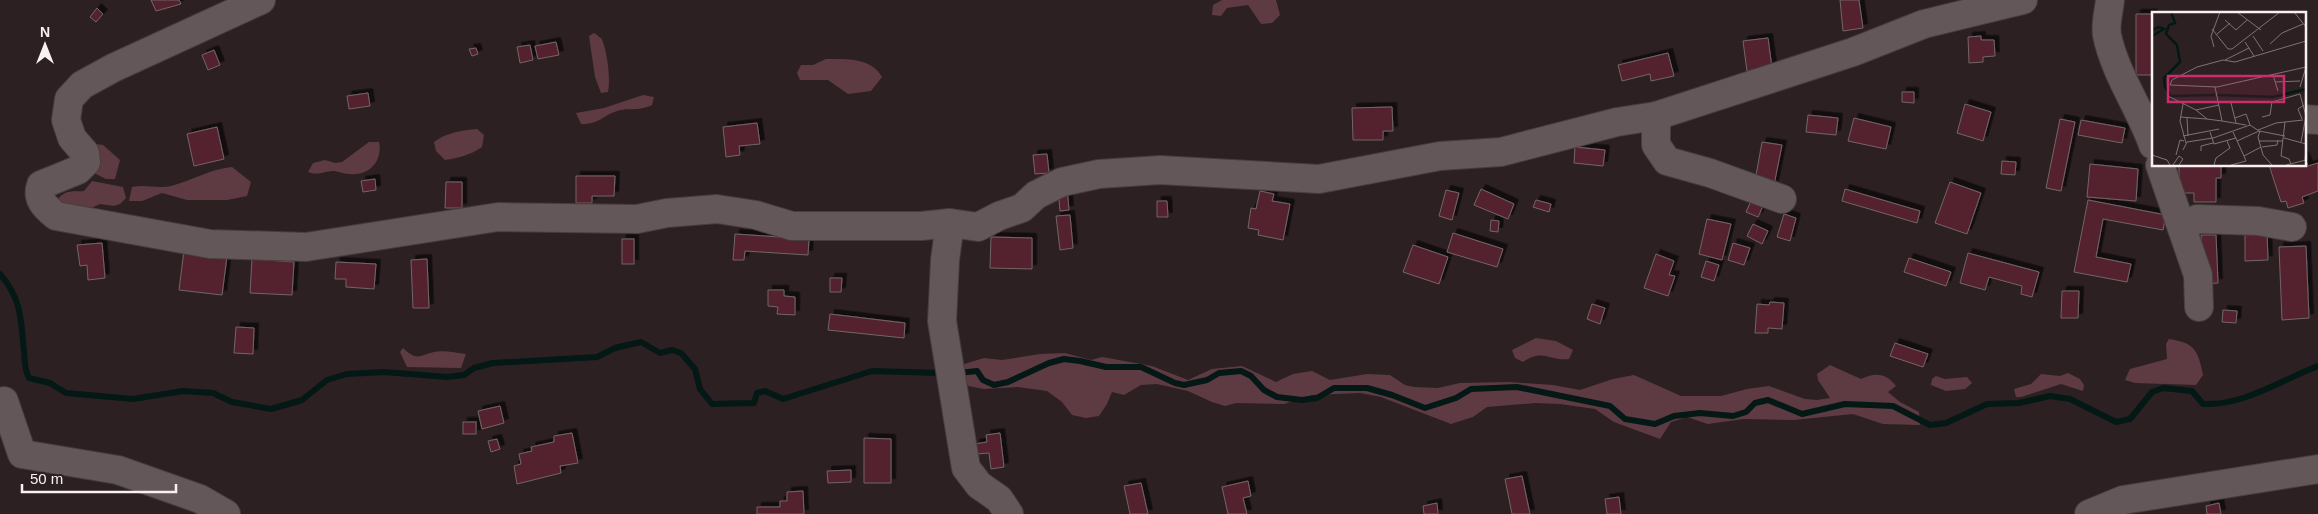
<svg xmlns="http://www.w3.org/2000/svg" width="2318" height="514" font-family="Helvetica,sans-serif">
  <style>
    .green { fill: #5e3b42 }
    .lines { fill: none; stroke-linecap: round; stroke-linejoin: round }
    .stream { stroke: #041815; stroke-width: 6 }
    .building { fill: #52232e; stroke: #736567; filter: url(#shadow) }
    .minor-casing { stroke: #463d3e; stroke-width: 30 }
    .minor { stroke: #645759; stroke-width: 28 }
    .inset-river { fill: none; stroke: #041815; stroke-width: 2.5 }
    .inset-road { fill: none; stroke: #7e7375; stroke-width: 1 }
    .view { fill: #c72e6a; fill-opacity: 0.15; stroke: #c72e6a; stroke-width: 2.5 }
    .inset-edge { fill: none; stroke: #f8f0f1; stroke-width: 2.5 }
  </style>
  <defs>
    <filter id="shadow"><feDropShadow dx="4.5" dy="-4.5" stdDeviation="0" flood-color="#0009"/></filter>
  </defs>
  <rect width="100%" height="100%" fill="#2c2022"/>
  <!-- green -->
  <g class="green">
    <polygon points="1222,0 1276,0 1280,15 1272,23 1261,24 1248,5 1227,8 1221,16 1212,15 1213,5"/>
    <path d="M 594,33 C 595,33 600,38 601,38 C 607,48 611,81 608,92 L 601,93 L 595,77 L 589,36 Z"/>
    <path d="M 826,59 C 845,59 871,57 882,77 L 871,91 L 848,94 L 828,80 L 800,80 L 797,73 L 801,65 L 813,65 Z"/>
    <path d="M 643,95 L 654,97 L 652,105 C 637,112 631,107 617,111 C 602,116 600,124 581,124 L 576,113 L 604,108 Z"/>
    <path d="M 477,129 L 484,135 L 482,147 C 470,155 459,158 445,160 L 436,151 L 434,142 C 445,133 463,130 477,129 Z"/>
    <path d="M 369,142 L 379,142 C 383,160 370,176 350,174 C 345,174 340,172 335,171 C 323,171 320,176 308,172 L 313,163 L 325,160 L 335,163 L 342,162 Z"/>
    <polygon points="90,143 103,145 120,160 115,179 106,179 90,171"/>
    <path d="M 232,167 L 251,182 L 247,196 L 227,200 L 187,200 L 162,193 L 142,201 L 129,201 L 132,187 C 145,184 158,189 171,186 C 191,181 210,169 232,167 Z"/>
    <path d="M 92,181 L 123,187 L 126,198 L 120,204 L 114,206 L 100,204 L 89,209 L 64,208 L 58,199 C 66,189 73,192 84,191 Z"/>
    <path d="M 1536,338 L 1556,341 L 1573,350 L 1569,359 C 1548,361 1543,348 1523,362 L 1515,358 L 1512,350 Z"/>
    <path d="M 2169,339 C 2195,343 2198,350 2203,375 L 2196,385 L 2135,383 L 2125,380 L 2130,369 L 2167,359 L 2166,344 Z"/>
    <path d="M 403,348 C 417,361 418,356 434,352 C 444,350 456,353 466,354 L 461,368 L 407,367 L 400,352 Z"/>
    <path d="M 1065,353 L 1091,360 L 1102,357 L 1152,366 L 1188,380 L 1212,369 L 1242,366 L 1276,382 L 1293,374 L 1312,371 L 1330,380 L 1367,374 L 1390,375 L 1405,385 L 1414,387 L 1438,388 L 1460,383 L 1508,382 L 1553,385 L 1580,390 L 1613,379 L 1634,375 L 1681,396 L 1721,396 L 1747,389 L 1769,386 L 1805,399 L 1817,400 L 1830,398 L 1818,380 L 1817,374 L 1830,365 L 1861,379 C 1876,372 1886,373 1896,386 L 1888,392 L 1900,402 L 1919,412 L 1920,425 L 1883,424 L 1853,414 L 1794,420 L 1744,419 L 1708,424 L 1687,417 L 1671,422 L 1660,439 L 1614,422 L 1595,409 L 1560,404 L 1535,403 L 1487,407 L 1473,417 L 1451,424 L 1381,397 L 1360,393 L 1312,395 L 1284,404 L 1236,403 L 1225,406 L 1212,402 L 1188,391 L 1157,384 L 1141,385 L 1124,395 L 1112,392 L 1107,404 L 1099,416 L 1086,418 L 1072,415 L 1062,402 L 1047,391 L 1018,387 L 984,389 L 968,386 L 962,372 L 961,365 L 984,358 L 1002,360 L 1040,354 Z"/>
    <polygon points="2068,373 2080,379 2084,385 2083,391 2061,384 2021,397 2016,397 2014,389 2031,384 2041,374 2060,376"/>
    <polygon points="1936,376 1945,379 1967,377 1972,383 1965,389 1946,391 1931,385 1932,379"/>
  </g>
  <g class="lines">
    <!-- stream -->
    <g class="stream">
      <path d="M 0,274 C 22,299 21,321 24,352 C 25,362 24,369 29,378 L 50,383 L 66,393 L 133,399 L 183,391 L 213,393 L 232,402 L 271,409 L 302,400 L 327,380 L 347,374 L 384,372 L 447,377 L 464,375 L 474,368 L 493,363 L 597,357 L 615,348 L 641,342 L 660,353 L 672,350 L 681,353 L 695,369 L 700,389 L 712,404 L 754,403 L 757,393 L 765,391 L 783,399 L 872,371 L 943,373"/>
      <path d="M 958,373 L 977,371 L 983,380 L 994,385 L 1008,382 L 1049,363 L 1064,359 L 1080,361 L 1106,367 L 1141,367 L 1175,383 L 1184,385 L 1207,380 L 1219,373 L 1241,371 L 1251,376 L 1264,390 L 1277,397 L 1302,400 L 1317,398 L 1334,388 L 1367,388 L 1392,395 L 1425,408 L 1456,398 L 1471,389 L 1517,387 L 1610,406 L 1625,419 L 1655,424 L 1674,416 L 1700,413 L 1733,416 L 1746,412 L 1755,403 L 1768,400 L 1802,414 L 1845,404 L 1893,406 L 1930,425 L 1946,423 L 1987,404 L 2019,403 L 2050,396 L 2070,399 L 2116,422 L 2130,419 L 2152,392 L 2163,388 L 2192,391 L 2203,404 C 2244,406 2281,380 2318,366"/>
    </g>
  </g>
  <!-- building -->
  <g class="building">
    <polygon points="151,0 179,0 181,4 156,11"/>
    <polygon points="1840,0 1859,0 1863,28 1843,31"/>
    <polygon points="97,8 103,14 96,22 90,17"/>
    <polygon points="2136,14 2153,14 2152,75 2136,75"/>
    <polygon points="1981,36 1981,40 1994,40 1995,56 1983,57 1983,62 1969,63 1968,37"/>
    <polygon points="1768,38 1772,68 1747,71 1743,41"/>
    <polygon points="556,42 559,55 538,59 535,46"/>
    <polygon points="530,45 533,60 520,63 517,47"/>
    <polygon points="476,48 478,54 472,56 469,49"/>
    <polygon points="214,50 220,65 208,70 202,55"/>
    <polygon points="1668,53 1674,76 1651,81 1650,74 1622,81 1618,65"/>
    <polygon points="1902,92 1914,92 1914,103 1902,102"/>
    <polygon points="368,93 370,106 349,109 347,96"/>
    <polygon points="1965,104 1991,112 1983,141 1957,133"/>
    <polygon points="1392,107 1393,131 1383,131 1383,140 1353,140 1352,108"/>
    <polygon points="1808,115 1838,118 1836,135 1806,132"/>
    <polygon points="1854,118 1891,127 1886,149 1848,141"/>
    <polygon points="2060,119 2075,122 2061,191 2046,188"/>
    <polygon points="2081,120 2125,128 2122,143 2078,135"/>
    <polygon points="757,123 760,144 739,146 740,155 726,157 723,127"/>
    <polygon points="217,127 224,159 194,166 187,134"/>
    <polygon points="1762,142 1782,145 1774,185 1755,181"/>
    <polygon points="1575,147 1605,150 1603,166 1574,163"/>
    <polygon points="1047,154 1049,173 1035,174 1033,155"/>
    <polygon points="2304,156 2308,166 2318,163 2318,191 2302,197 2304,203 2288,208 2286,201 2281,202 2269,165 2304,165"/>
    <polygon points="2002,161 2016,162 2015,175 2001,174"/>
    <polygon points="2090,164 2138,169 2136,201 2087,197"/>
    <polygon points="2179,165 2221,165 2221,178 2216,178 2216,202 2194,202 2194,193 2179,193"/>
    <polygon points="576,176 615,176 614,196 592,196 592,203 576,203"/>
    <polygon points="375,179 376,190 363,192 361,181"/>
    <polygon points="446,182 462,182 462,208 445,208"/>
    <polygon points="1950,182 1981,193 1967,234 1935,223"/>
    <polygon points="1067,187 1069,210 1060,211 1058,188"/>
    <polygon points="1481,189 1514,204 1508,219 1474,205"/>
    <polygon points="1845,189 1920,211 1917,223 1842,201"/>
    <polygon points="1446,190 1459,193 1452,220 1439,216"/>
    <polygon points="1260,191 1274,194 1272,201 1290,204 1283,240 1258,235 1259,230 1248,228 1251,208 1256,209"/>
    <polygon points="1536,200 1551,204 1549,212 1533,207"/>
    <polygon points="2088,200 2166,215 2163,230 2103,219 2096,257 2131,264 2127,282 2074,272"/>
    <polygon points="1157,201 1167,201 1168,217 1157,217"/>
    <polygon points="1751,201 1763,206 1758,217 1746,212"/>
    <polygon points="1784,214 1796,218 1790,241 1777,237"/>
    <polygon points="1070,215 1073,248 1060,250 1056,216"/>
    <polygon points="1707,219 1731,224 1722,260 1699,254"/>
    <polygon points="1491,220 1499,221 1498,232 1490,231"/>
    <polygon points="1753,224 1768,231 1762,244 1747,236"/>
    <polygon points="2267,232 2268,260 2245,261 2245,233"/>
    <polygon points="1453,233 1503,249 1497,267 1447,252"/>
    <polygon points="735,234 809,239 808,255 745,251 744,260 733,260"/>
    <polygon points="2201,235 2216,235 2218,283 2203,284"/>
    <polygon points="991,237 1032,238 1032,269 990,268"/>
    <rect x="622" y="239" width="12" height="25"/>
    <polygon points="102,243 105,278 88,280 87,265 80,266 77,245"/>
    <polygon points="1733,243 1750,248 1744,265 1728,260"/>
    <polygon points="1413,245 1448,257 1439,284 1403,272"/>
    <polygon points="2306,246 2309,318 2282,320 2279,247"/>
    <polygon points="184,250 227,256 222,295 179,290"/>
    <polygon points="1968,253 2039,272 2032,297 2021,294 2022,286 1989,277 1985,290 1960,283"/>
    <polygon points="1656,254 1674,261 1669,275 1675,276 1668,296 1644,288"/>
    <polygon points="1909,258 1951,272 1946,286 1904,272"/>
    <polygon points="252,259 294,262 292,295 250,293"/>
    <polygon points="427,259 429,308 413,308 411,260"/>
    <polygon points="1706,261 1719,265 1714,281 1701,277"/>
    <polygon points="336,262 376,264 374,289 346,287 346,279 335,279"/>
    <polygon points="830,278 842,278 841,292 830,292"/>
    <polygon points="768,290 784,290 784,296 795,297 795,315 777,314 778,307 768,306"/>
    <polygon points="2062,291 2079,291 2078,318 2061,318"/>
    <polygon points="1770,302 1784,303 1782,329 1768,328 1768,333 1755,333 1757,304 1769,305"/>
    <polygon points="1592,304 1605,308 1600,324 1587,319"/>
    <polygon points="2223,310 2237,311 2236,323 2222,322"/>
    <polygon points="830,314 905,323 904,338 828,330"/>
    <polygon points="236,327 254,328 253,354 234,353"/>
    <polygon points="1895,343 1928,354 1923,367 1890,356"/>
    <polygon points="500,406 504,423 482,429 478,411"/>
    <rect x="463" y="422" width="13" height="12"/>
    <polygon points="572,433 578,463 560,466 561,473 517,484 514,466 521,464 519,454 532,451 531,447 554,442 554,436"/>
    <polygon points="1000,433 1004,467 991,469 989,453 977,454 975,444 987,442 986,435"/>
    <polygon points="864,438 891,439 891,483 864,483"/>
    <polygon points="497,439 500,449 491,452 488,441"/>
    <polygon points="851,470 851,482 828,483 827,471"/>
    <polygon points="1522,476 1530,514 1512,514 1505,479"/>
    <polygon points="1248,481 1251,496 1243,498 1247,514 1228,514 1222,487"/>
    <polygon points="1141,483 1148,514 1130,514 1124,486"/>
    <polygon points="803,491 804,514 757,514 757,507 780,507 780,501 787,501 787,492"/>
    <polygon points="1619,497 1621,514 1607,514 1605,499"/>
    <polygon points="1437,503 1438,514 1424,514 1423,506"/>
    <polygon points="2219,503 2221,514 2207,514 2206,506"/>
  </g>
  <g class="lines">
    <!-- minor casing -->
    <g class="minor-casing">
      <g id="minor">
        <path d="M 261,0 L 113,68 L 82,85 L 69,99 L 66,120 L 72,138 L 85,153 L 86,162 L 78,170 L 41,185 C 36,199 45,207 56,216 L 210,244 L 306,247 L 498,217 L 637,219 L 667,213 L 717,209 L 756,215 L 792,226 L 921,226 L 950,223 L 978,227 L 999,216 L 1022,208 L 1036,195 L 1062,182 L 1099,174 L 1160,170 L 1319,179 L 1440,156 L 1501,152 L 1617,122 L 1656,116 L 1853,52 L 1924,24 L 2023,0"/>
        <path d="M 2110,0 C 2109,11 2105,24 2107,35 C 2115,74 2140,108 2153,145"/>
        <polyline points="1656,116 1656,145 1667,161 1710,173 1782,199"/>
        <polyline points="2304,119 2318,120"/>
        <polyline points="2160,165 2198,275 2199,307"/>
        <polyline points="950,223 945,260 942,321 966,468 979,485 999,499 1009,514"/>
        <polyline points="2182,228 2197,219 2258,221 2292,227"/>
        <polyline points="4,401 22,454 118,470 200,499 226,514"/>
        <polyline points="2089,514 2123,500 2318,469"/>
      </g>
    </g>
    <!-- minor -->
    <use href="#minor" class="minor"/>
  </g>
  <!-- overview -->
  <g transform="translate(2152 12)">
    <rect width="154" height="154" fill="#2c2022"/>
    <path class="inset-river" d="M 19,0 L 23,11 L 17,13 L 14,22 L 25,33 L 28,50 L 12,66 L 13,75 L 19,84 L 63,83M 0,18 L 7,15 L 12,17 L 0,24M 66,83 L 121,85 L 154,77"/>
    <path class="inset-road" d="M 85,0 L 109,18M 142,0 L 154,15M 73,8 L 84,18 L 95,8M 60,17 L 76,37 L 80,37 L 128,0M 65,22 L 78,11M 101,24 L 111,39M 93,30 L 102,44M 118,32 L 130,21 L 151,12M 62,35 L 59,24 L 68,0M 73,48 L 97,36M 154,55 L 65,75 L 18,73 L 20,68 L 45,55 L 71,48 L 83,50 L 154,29M 121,63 L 126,79M 123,70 L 148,69M 63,75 L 70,109 L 94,113M 148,75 L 154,55M 16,84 L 44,98 L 67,93M 79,91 L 84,111M 31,92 L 28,109 L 34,131M 44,98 L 55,107 L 70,109M 28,105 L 55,107M 110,105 L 118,103 L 120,90 L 148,82 L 154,104 L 149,130M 35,106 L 36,124M 83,106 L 94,102 L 98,113 L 107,119 L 133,124M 150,107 L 146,97 L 152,93M 133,110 L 129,144 L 137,147 L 139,152M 106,118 L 124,111 L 151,108M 108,119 L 106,125 L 111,143 L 120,153M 58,120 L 62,132 L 84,126M 81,120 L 92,144M 31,124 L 67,117M 132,126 L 154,132M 85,129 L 107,119M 107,129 L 131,129M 110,135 L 125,133 L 126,128M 31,138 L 35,130 L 61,126 L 98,113M 49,139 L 49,134 L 61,131M 0,143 L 15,148 L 18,153M 24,143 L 28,128 L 32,129M 153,148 L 154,133M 21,153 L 27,144 L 31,147 L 27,153M 62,153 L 64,146 L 78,136 L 75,129M 79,153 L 94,149 L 92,144 L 109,135M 134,153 L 154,148"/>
    <path class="view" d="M 16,64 L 132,64 L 132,90 L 16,90 Z"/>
    <rect width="154" height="154" class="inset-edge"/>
  </g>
  <!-- north arrow -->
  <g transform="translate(45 45)" stroke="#2c2022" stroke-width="4" paint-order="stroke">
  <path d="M0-4L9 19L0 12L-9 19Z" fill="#f8f0f1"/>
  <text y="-8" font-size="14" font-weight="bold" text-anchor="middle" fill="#f8f0f1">N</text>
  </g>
  <!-- scale -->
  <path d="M22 484v8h154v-8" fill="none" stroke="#f8f0f1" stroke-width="2.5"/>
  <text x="30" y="484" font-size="15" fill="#f8f0f1" stroke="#2c2022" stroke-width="4" paint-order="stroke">50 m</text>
</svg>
